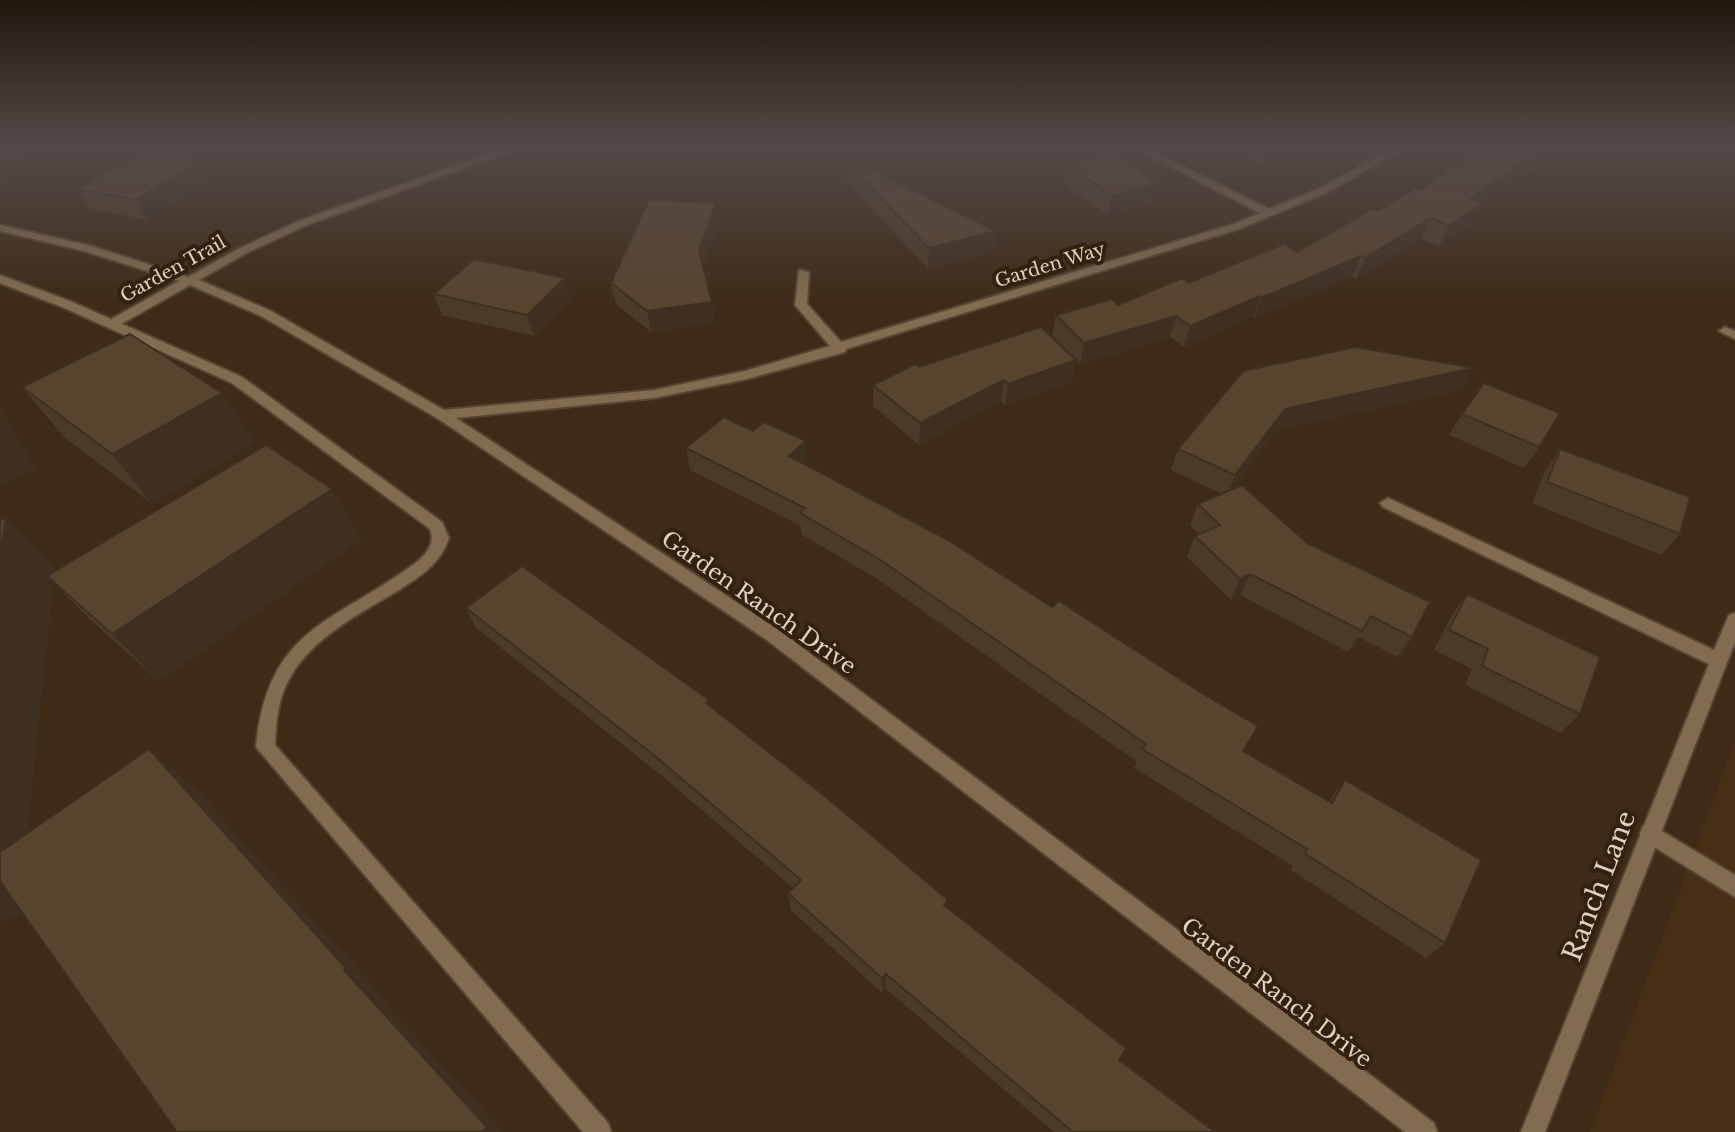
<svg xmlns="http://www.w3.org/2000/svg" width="1735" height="1132" font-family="'Libre Baskerville',serif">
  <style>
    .built { fill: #472e15 }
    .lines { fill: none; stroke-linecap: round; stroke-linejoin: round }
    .service-casing { stroke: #574533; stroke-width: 4 }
    .minor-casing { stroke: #574533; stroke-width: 4 }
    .service { fill: #826b50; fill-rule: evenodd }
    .minor { fill: #826b50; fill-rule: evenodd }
    .wall { fill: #4c3a28 }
    .shaded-wall { fill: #3e2f21 }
    .building { fill: #58432f; stroke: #3e2f21; stroke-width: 2 }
    .labels { text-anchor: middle; stroke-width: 8; stroke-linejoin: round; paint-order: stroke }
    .far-street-label { font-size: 18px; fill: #ddd0c4; stroke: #33200d }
    .street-label { font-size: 22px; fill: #ddd0c4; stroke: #33200d }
    .near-street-label { font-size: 26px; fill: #ddd0c4; stroke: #33200d }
  </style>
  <rect width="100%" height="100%" fill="#3e2a17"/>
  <!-- built -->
  <polygon class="built" points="1735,741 1735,1132 1590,1132"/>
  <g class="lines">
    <!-- service casing -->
    <g class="service-casing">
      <g id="service">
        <path d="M 0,275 L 70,301 L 242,377 L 442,522 L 449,538 C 440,564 421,576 399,590 C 357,615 303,642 284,690 C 277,708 276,726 275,745 L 608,1123 L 611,1132 L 583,1132 L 256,747 C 268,625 335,624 418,561 C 428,552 435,543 430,529 L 232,383 L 62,307 L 0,283 Z"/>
        <polygon points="1650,824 1735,875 1735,897 1643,840 1640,833 1643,826"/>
      </g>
    </g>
    <!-- minor casing -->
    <g class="minor-casing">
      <g id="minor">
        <polygon points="510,146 525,146 307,225 248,252 199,280 269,310 444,410 654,390 745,371 830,346 795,305 799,270 809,272 807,304 841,342 1231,225 1260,213 1130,146 1143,146 1269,209 1318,189 1397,146 1409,146 1326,193 1239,229 846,349 845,352 747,379 654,398 456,418 779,630 1434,1123 1437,1132 1405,1132 767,640 437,418 261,316 190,285 116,327 108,327 108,321 179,281 84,251 0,231 0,225 91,246 188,277 240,248 299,221"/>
        <polygon points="1725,327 1735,331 1735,339 1719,331"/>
        <polygon points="1388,498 1714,650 1729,615 1735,613 1735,642 1545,1132 1521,1132 1709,664 1383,507 1380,503"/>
      </g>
    </g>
    <!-- service -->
    <use href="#service" class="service"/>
    <!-- minor -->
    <use href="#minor" class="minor"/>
  </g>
  <!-- wall -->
  <g class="wall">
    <polygon points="1223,146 1298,146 1263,164"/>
    <polygon points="1572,146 1528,176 1522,174 1482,203 1472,224 1439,246 1421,239 1356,279 1352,277 1254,319 1253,317 1184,347 1170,337 1080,364 1076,361 1072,382 1005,405 1001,401 919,445 873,406 873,385 1071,355 1052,336 1056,315 1118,305 1188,283 1297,252 1420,190 1485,149"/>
    <polygon points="199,161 209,181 148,220 90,209 77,189"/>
    <polygon points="846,162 996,231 994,252 928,269 847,182"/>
    <polygon points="1067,164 1152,203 1108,216 1064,184"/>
    <polygon points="719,223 703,267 712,302 715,323 651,332 616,304 611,283"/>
    <polygon points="434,294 571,299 534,336 442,315"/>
    <polygon points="1474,368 1462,390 1276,430 1232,489 1412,637 1398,657 1358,637 1348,652 1240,595 1231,600 1187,557 1195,536 1199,534 1190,525 1198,504 1222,494 1171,470 1178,449"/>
    <polygon points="22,387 222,393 254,443 152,504 64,437"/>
    <polygon points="1462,414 1539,447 1524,468 1449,435"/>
    <polygon points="686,448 807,462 805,464 1243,751 1329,801 1345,780 1445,943 1426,958 1291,870 1293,866 1134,768 1137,762 879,580 801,534 801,526 690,470"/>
    <polygon points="1560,449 1680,534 1661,555 1532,503 1545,471"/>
    <polygon points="6,518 55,567 54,572 362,539 159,681 96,625 53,582 27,833 149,749 198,792 387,1002 385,1004 503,1132 177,1132 19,908 18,916"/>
    <polygon points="1467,594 1580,714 1560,733 1465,685 1472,669 1434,650 1452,615"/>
    <polygon points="466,608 710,706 947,908 1119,1060 1215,1132 1054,1132 885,988 882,993 791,910 788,893 793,888 661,775 476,628"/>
  </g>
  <!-- shaded-wall -->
  <g class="shaded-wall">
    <polygon points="40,146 58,146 50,174 0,182 0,160"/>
    <polygon points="1000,146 1013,146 1000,150"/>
    <polygon points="1269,146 1298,146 1263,164"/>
    <polygon points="1554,146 1572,146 1528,176 1539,156"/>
    <polygon points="1533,154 1522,174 1480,205 1482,204 1472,224 1439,246 1449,226 1471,199"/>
    <polygon points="199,161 209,181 148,220 136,200"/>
    <polygon points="1157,183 1152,203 1108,216 1112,196"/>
    <polygon points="716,203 719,223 702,271 699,250"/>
    <polygon points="1431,218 1421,239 1356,279 1365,258"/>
    <polygon points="996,231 994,252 928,269 929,248"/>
    <polygon points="1361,256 1352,277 1254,319 1261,298"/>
    <polygon points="565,278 571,299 534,336 527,315"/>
    <polygon points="1260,296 1253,317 1184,347 1190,326"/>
    <polygon points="712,302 715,323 651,332 647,311"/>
    <polygon points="1176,316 1170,337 1080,364 1084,343"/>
    <polygon points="1076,360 1072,382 1005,405 1008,384"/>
    <polygon points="1474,368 1462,390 1276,430 1227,496 1235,475 1285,409"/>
    <polygon points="1004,380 1001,401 919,445 920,423"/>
    <polygon points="222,393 254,443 152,504 112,454"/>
    <polygon points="0,408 36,469 0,485"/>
    <polygon points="806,441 807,462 791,477 789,456"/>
    <polygon points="332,489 362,539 159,681 112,634"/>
    <polygon points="6,518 55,567 18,916 0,923 0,556"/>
    <polygon points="1250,574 1240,595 1231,600 1240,579"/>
    <polygon points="149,749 198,792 387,1002 385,1004 503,1132 485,1132"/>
    <polygon points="886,974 885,988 882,993 882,978"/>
  </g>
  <!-- building -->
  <g class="building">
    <polygon points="0,146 40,146 37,154 0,160"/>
    <polygon points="152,146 179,146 199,161 136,200 77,189"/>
    <polygon points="1490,146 1554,146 1539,156 1533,154 1471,199 1482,204 1449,226 1431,218 1365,258 1361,256 1261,298 1260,296 1190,326 1176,316 1084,343 1056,315 1112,299 1118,305 1182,278 1188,283 1284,244 1297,252 1373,209 1378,211 1416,188 1420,190 1480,147 1485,149"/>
    <polygon points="1111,152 1157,183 1112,196 1067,164"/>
    <polygon points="849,159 996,231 929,248 846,162"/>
    <polygon points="649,200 716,203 699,250 712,302 647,311 611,283"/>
    <polygon points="474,259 565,278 527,315 434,294"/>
    <polygon points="1041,327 1076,360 1008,384 1004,380 920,423 873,385 915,364 919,367"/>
    <polygon points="130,334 222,393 112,454 22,387"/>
    <polygon points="1356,347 1474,368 1285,409 1235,475 1178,449 1243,371"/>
    <polygon points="1484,383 1560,413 1539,447 1462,414"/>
    <polygon points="724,417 753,431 764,422 806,441 789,456 948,540 1052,607 1059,601 1203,694 1258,726 1243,751 1332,803 1345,780 1481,860 1445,943 1304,853 1307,849 1142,749 1146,744 879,559 800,513 805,508 686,448"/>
    <polygon points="266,445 332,489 112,634 47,576"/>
    <polygon points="1560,449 1690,497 1680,534 1547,482"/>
    <polygon points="1242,485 1307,543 1430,602 1412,637 1371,616 1362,631 1250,574 1240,579 1195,536 1220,525 1198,504"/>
    <polygon points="6,518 0,556 0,520"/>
    <polygon points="522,566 709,700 706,703 826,797 948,900 944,905 1126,1048 1119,1060 1215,1132 1073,1132 886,974 882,978 788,893 801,880 655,756 466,608"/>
    <polygon points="1467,594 1600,657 1580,714 1482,666 1488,649 1449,630"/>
    <polygon points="149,749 346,968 344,970 487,1127 484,1130 485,1132 177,1132 0,881 0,852"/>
  </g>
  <!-- sky -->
  <linearGradient id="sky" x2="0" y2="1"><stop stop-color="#22170d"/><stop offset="0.48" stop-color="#524a47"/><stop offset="1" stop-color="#524a47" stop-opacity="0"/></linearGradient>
  <rect width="1735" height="305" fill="url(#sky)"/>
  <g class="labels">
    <!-- far-street labels -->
    <g class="far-street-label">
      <text transform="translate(1050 265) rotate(-17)" y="6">Garden Way</text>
      <text transform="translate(173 269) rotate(-29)" y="6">Garden Trail</text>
    </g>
    <!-- street labels -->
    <g class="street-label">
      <text transform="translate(759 602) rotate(35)" y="8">Garden Ranch Drive</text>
      <text transform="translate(1277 992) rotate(37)" y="8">Garden Ranch Drive</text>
    </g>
    <!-- near-street labels -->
    <g class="near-street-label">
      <text transform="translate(1599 886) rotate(-69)" y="9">Ranch Lane</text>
    </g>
  </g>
</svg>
